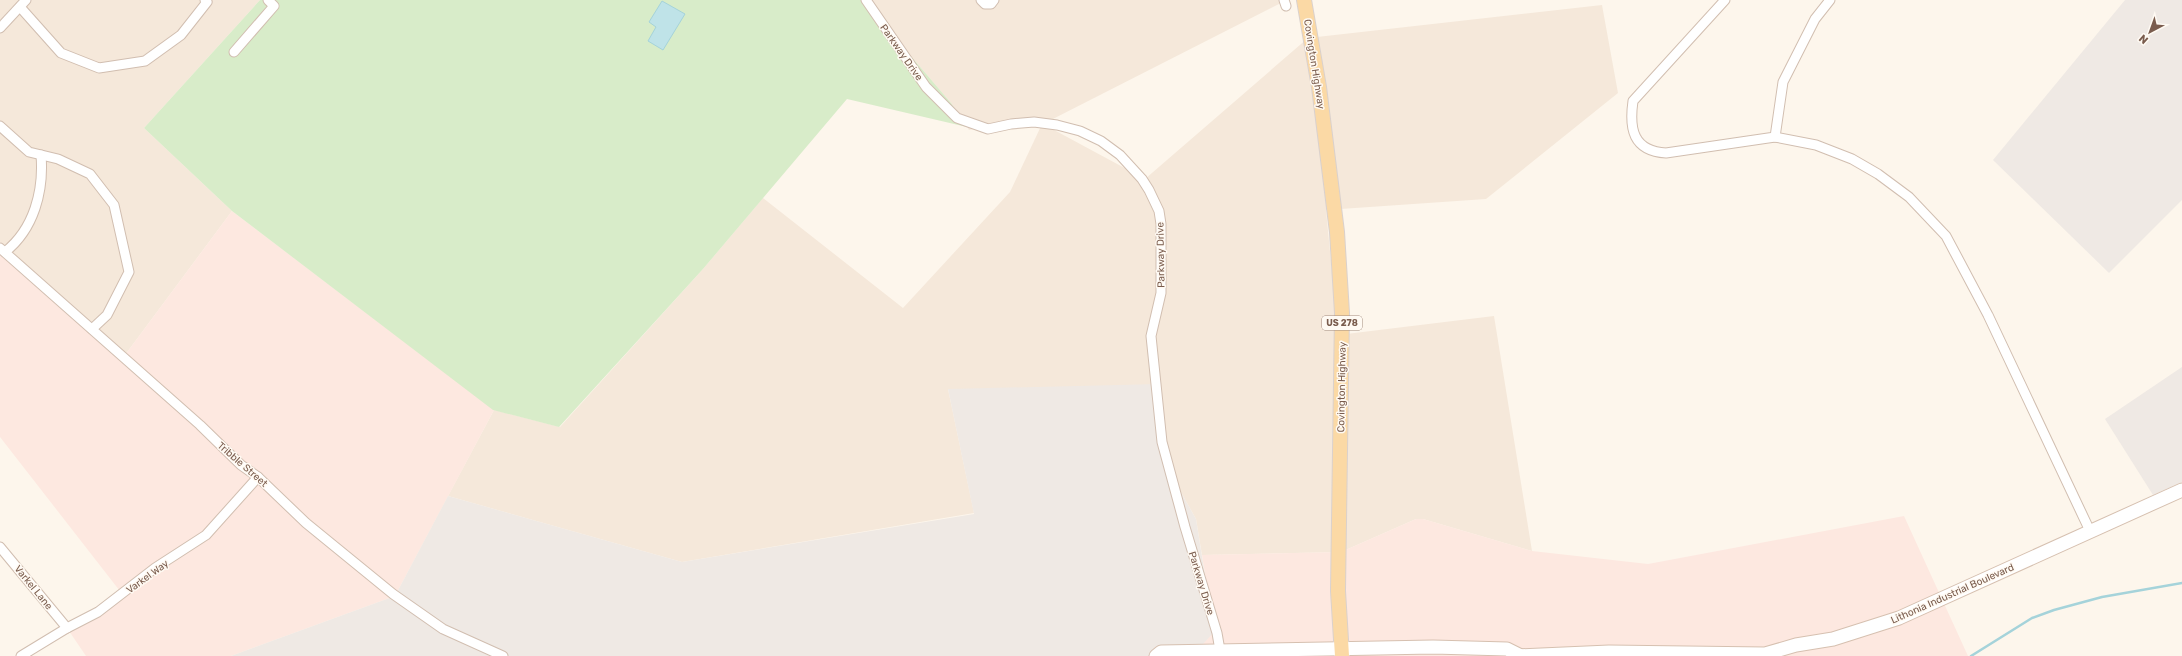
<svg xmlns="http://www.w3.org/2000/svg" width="2182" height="656" font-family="Rubik,sans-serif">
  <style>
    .residential { fill: #f5e8da }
    .commercial { fill: #fde8e0 }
    .industrial { fill: #efe9e4 }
    .green { fill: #d8ecc9 }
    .water { fill: #bfe3e8; stroke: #a5d3da }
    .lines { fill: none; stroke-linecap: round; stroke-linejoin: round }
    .stream { stroke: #a5d3da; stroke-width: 2.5 }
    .street-casing { stroke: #d1beb0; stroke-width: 11 }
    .secondary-casing { stroke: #d6c0b0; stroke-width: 15 }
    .primary-casing { stroke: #dad1cd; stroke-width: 16 }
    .street { stroke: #fff; stroke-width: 9 }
    .secondary { stroke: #fff; stroke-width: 13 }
    .primary { stroke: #fbd9a5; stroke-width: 14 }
    .labels { text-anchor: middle; stroke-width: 3; stroke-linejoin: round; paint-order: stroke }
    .shield { fill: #fffaf3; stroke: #a28b7f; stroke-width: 1 }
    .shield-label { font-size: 9px; font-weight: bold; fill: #7a5c4d }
    .street-label { font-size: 10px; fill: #7a5c4d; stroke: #fffaf3 }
  </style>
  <rect width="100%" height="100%" fill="#fdf6ec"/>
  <!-- residential -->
  <g class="residential">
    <polygon points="0,0 260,0 144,128 232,211 125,355 0,242"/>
    <polygon points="863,0 1282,0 1283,2 1043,124 1145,179 1308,38 1602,5 1618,93 1486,199 1326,210 1338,335 1494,316 1532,551 1423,519 1416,519 1341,552 1202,555 1196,519 1169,471 948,389 974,513 682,562 448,496 494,410 560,427 703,269 763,198 903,308 1010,192 1042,124 1024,120 969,130 951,103"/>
  </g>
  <!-- commercial -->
  <g class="commercial">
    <polygon points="232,211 494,410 395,596 231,656 86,656 69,631 123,595 0,437 0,242 125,355"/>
    <polygon points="1904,516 1968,656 1192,656 1214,631 1202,555 1341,552 1416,519 1423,519 1532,551 1648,564"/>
  </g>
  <!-- industrial -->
  <g class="industrial">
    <polygon points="2125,0 2182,0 2182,200 2109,273 1993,160"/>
    <polygon points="2182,367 2182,482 2153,495 2105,419"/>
    <polygon points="1159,384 1169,471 1196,519 1214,632 1192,656 231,656 395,596 448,496 682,562 974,514 948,389"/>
  </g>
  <!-- green -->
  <polygon class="green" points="260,0 863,0 951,103 967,127 847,99 703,269 559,427 493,410 232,211 144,128"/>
  <!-- water -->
  <polygon class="water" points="662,1 685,14 663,50 648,41 656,27 649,22"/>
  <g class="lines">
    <!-- stream -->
    <polyline class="stream" points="1971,656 2032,618 2054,610 2102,597 2182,583"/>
    <!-- street casing -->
    <g class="street-casing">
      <g id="street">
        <polyline points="866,0 926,87 957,118 988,129 1011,124 1034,122 1057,125 1080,131 1101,141 1120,155 1142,179 1149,190 1159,211 1161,224 1161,293 1151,336 1162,442 1185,527 1217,633 1221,656"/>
        <polyline points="981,0 985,4 991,4 994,0"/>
        <polyline points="1284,0 1286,6"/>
        <path d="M 1725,0 L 1633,101 C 1629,129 1633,151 1666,153 L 1775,137 L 1783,82 L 1815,19 L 1830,0"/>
        <polyline points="20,7 61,53 99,68 145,61 181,35 207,2 205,0"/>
        <polyline points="0,28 26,0"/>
        <polyline points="234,52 274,6 268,0"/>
        <polyline points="0,126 29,152 58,159 90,174 114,205 129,272 107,315 92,329"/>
        <polyline points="1775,137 1816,145 1852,159 1878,174 1909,197 1946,236 1988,315 2090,531"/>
        <polyline points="0,248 200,425 241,465 258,477 306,523 393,594 443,629 503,656"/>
        <path d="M 5,252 C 34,229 44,191 41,155"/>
        <polyline points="0,547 67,628"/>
        <polyline points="21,656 67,628 98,612 155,568 206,535 258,477"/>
      </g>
    </g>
    <!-- secondary casing -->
    <g class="secondary-casing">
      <g id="secondary">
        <polyline points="1156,656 1161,652 1433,647 1507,649 1519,655"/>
        <polyline points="1517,656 1609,652 1765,654 1796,645 1833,639 1899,618 2182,490"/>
      </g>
    </g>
    <!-- primary casing -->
    <g class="primary-casing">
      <polyline id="primary" points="1304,0 1319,87 1337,232 1342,313 1338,591 1342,656"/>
    </g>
    <!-- street -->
    <use href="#street" class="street"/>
    <!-- secondary -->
    <use href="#secondary" class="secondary"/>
    <!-- primary -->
    <use href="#primary" class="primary"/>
  </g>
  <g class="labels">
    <!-- shield labels -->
    <rect class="shield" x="1322" y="316" width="40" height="14" rx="3"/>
    <g class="shield-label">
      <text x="1342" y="326">US 278</text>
    </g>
    <!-- street labels -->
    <g class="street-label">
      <text transform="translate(902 52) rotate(55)" y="4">Parkway Drive</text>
      <text transform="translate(1315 64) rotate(81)" y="4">Covington Highway</text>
      <text transform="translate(1160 255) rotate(-91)" y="4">Parkway Drive</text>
      <text transform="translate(1341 387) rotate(-89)" y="4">Covington Highway</text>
      <text transform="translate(243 464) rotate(41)" y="4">Tribble Street</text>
      <text transform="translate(147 576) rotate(-36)" y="4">Varkel Way</text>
      <text transform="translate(1202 583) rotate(73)" y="4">Parkway Drive</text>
      <text transform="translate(34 587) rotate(51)" y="4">Varkel Lane</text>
      <text transform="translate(1952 593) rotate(-24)" y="4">Lithonia Industrial Boulevard</text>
    </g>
  </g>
  <!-- north arrow -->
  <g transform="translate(2150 32) rotate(221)" stroke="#fffaf3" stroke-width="3" paint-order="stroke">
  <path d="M0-3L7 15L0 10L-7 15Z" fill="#7a5c4d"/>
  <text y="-6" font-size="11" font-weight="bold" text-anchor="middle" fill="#7a5c4d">N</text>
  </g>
</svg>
